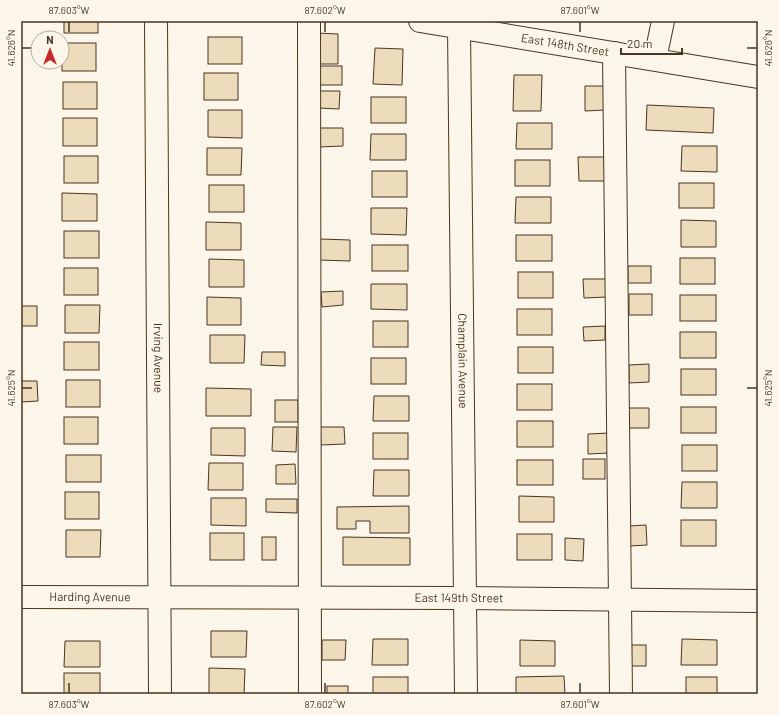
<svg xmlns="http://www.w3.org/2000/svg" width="779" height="715" font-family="Barlow,sans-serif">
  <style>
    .building { fill: #ecdcbc; stroke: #4a3520 }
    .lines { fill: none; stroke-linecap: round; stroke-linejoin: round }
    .minor-casing { stroke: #4a3520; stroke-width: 24 }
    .minor { stroke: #fbf6e9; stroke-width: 22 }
    .ticks { fill: none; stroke: #4a3520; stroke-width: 1.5 }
    .labels { text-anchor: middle; stroke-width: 3; stroke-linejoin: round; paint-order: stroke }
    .street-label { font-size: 12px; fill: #4a3520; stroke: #fbf6e9 }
    .neatline { fill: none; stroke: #4a3520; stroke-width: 1.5 }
    .ticks-label { font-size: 10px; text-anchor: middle; fill: #4a3520 }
  </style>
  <rect width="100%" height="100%" fill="#fbf6e9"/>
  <!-- building -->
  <g class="building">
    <rect x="64" y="21" width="34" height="12"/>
    <polygon points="316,33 338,34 338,64 316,64"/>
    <rect x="208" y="37" width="34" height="27"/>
    <rect x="62" y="43" width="34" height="28"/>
    <polygon points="375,48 403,49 402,85 373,84"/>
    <rect x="319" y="66" width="23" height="19"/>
    <rect x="204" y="73" width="34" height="27"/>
    <polygon points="514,75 542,75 541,111 513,111"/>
    <rect x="63" y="82" width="34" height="27"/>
    <polygon points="585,86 604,86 605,110 585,111"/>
    <polygon points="320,91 340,91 339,109 319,108"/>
    <rect x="371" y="97" width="35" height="26"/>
    <polygon points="647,105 714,108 713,133 646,130"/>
    <polygon points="208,110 242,110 242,138 208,137"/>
    <rect x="63" y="118" width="34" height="28"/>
    <polygon points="517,123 552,123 552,149 516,149"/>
    <polygon points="319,128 343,128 343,146 319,147"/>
    <polygon points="371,134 406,134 406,160 370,160"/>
    <polygon points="682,146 717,146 717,172 681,171"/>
    <polygon points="207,148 242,148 241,175 207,175"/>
    <rect x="64" y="156" width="34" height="27"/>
    <polygon points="578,157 607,157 607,181 579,181"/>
    <rect x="515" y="160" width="35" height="26"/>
    <rect x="372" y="171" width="35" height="26"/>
    <rect x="679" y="183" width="35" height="25"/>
    <rect x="209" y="185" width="35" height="27"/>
    <polygon points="62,193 97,194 97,221 62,221"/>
    <polygon points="516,197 551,197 551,223 515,223"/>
    <polygon points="371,208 407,208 406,235 371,234"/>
    <polygon points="681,220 716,221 716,247 681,247"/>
    <polygon points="206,222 241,223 241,250 206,250"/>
    <rect x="64" y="231" width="35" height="27"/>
    <rect x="516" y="235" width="36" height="26"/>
    <polygon points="320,239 350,240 350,261 319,260"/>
    <rect x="372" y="245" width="36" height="26"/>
    <rect x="680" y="258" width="35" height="26"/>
    <polygon points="209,259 244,260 244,287 209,287"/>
    <rect x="628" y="266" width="23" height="17"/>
    <rect x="64" y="268" width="34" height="27"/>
    <rect x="518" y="272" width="35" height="26"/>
    <polygon points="583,279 606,279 607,297 584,298"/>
    <polygon points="371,284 407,284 407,310 371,309"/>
    <polygon points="343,291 343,305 322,307 321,292"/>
    <rect x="629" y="294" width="23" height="21"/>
    <rect x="680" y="295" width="36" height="26"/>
    <polygon points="207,297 241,298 241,325 207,325"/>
    <polygon points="65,305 100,305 99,333 65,333"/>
    <rect x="21" y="306" width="16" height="20"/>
    <rect x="517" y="309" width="35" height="26"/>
    <rect x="373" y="321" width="35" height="26"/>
    <polygon points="605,326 605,340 584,341 583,327"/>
    <rect x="680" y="332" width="36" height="26"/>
    <polygon points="210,335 245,335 244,363 210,363"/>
    <rect x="64" y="342" width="35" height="28"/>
    <rect x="518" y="347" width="35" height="26"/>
    <polygon points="262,352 285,352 285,366 261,365"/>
    <rect x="371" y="358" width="35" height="26"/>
    <polygon points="649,364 649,382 629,383 629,365"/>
    <rect x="681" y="369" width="35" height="26"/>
    <rect x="66" y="380" width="34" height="27"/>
    <polygon points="21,381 37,381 38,401 21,402"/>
    <rect x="517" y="384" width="35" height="26"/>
    <polygon points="206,388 251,389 251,416 206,416"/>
    <polygon points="374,396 409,396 409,421 373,421"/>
    <rect x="275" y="400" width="23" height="22"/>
    <rect x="681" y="407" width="35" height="26"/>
    <polygon points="628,408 649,408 649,428 629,428"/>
    <rect x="64" y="417" width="34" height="27"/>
    <rect x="517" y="421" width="36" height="26"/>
    <polygon points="273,427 297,427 296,452 272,451"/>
    <polygon points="320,427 344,427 345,444 321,445"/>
    <polygon points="211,428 245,428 245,456 211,455"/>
    <rect x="373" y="433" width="35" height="26"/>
    <polygon points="609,433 609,453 588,454 588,434"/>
    <rect x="682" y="445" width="35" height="26"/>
    <rect x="66" y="455" width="35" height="27"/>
    <rect x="583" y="459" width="22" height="20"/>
    <rect x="517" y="460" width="36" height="25"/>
    <polygon points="209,463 243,463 243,490 208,490"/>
    <polygon points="295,464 296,484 276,484 276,465"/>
    <polygon points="374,470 409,470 409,496 373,496"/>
    <polygon points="682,482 717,482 717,508 681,508"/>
    <rect x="65" y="492" width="34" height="27"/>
    <polygon points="519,496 554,497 554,522 519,522"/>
    <polygon points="211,498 246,498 246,526 211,525"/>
    <polygon points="266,499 297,499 297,513 266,512"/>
    <polygon points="409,506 409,533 370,533 370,521 356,521 356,529 337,529 337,507"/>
    <rect x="681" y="520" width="35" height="26"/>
    <polygon points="646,525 647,545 630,546 629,526"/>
    <polygon points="66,530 101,530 100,557 66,557"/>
    <rect x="210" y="533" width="34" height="27"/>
    <rect x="517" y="534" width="35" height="26"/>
    <rect x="262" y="537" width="14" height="23"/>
    <polygon points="343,537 410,538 410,565 343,565"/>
    <polygon points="565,538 584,539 583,561 565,560"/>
    <polygon points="211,631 247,631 246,657 211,657"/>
    <polygon points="373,639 408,639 408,665 372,665"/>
    <polygon points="682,639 717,640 717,665 681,665"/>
    <polygon points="322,640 346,640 345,660 322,660"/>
    <polygon points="520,640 555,641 555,666 520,666"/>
    <polygon points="65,641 100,641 100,667 64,667"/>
    <rect x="628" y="645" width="18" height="21"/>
    <polygon points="209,668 245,669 244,694 209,694"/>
    <rect x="64" y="673" width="36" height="21"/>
    <polygon points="564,676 565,694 516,694 516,677"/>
    <rect x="373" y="677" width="35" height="17"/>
    <rect x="686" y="677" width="31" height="17"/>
    <rect x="327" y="686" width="21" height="8"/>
  </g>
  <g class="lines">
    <!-- minor casing -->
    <g class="minor-casing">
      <g id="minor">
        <path id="s1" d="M 156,21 L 160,694"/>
        <polyline points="309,21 310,694"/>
        <path id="s2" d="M 420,21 L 758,77"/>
        <path id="s3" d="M 459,28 L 466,694"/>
        <polyline points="614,53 621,694"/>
        <polyline points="655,59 663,21"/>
        <path id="s4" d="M 21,597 L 465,598 L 758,601"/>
      </g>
    </g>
    <!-- minor -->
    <use href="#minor" class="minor"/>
  </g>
  <!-- ticks -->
  <path class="ticks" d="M 69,22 L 69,32M 325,22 L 325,32M 580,22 L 580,32M 22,48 L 32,48M 747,48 L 757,48M 22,388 L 32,388M 747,388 L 757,388M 69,683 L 69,693M 325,683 L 325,693M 580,683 L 580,693"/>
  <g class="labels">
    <!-- street labels -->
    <g class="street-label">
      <text dy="4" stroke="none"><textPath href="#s2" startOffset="147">East 148th Street</textPath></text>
      <text dy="4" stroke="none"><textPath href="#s1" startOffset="337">Irving Avenue</textPath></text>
      <text dy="4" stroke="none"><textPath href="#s3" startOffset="333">Champlain Avenue</textPath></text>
      <text dy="4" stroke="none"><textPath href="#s4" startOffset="69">Harding Avenue</textPath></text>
      <text dy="4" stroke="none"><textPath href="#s4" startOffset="438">East 149th Street</textPath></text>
    </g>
  </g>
  <!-- border -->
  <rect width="779" height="715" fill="none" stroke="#fbf6e9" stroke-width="44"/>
  <!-- north arrow -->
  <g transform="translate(50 50)"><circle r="19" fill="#fbf6e9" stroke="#b4a999"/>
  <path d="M0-3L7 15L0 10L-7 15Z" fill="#c62828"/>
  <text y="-6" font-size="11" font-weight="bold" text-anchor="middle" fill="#4a3520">N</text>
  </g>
  <!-- scale -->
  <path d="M621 48v6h61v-6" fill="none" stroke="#4a3520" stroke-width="2"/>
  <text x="627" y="48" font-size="12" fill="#4a3520" stroke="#fbf6e9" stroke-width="3" paint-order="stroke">20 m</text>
  <rect x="22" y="22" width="735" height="671" class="neatline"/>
  <g class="ticks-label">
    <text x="69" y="14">87.603°W</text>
    <text x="325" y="14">87.602°W</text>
    <text x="580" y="14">87.601°W</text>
    <text transform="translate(11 48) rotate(-90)" y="4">41.626°N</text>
    <text transform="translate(768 48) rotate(-90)" y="4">41.626°N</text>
    <text transform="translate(11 388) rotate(-90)" y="4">41.625°N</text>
    <text transform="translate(768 388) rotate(-90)" y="4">41.625°N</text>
    <text x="69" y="708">87.603°W</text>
    <text x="325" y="708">87.602°W</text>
    <text x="580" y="708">87.601°W</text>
  </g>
</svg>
